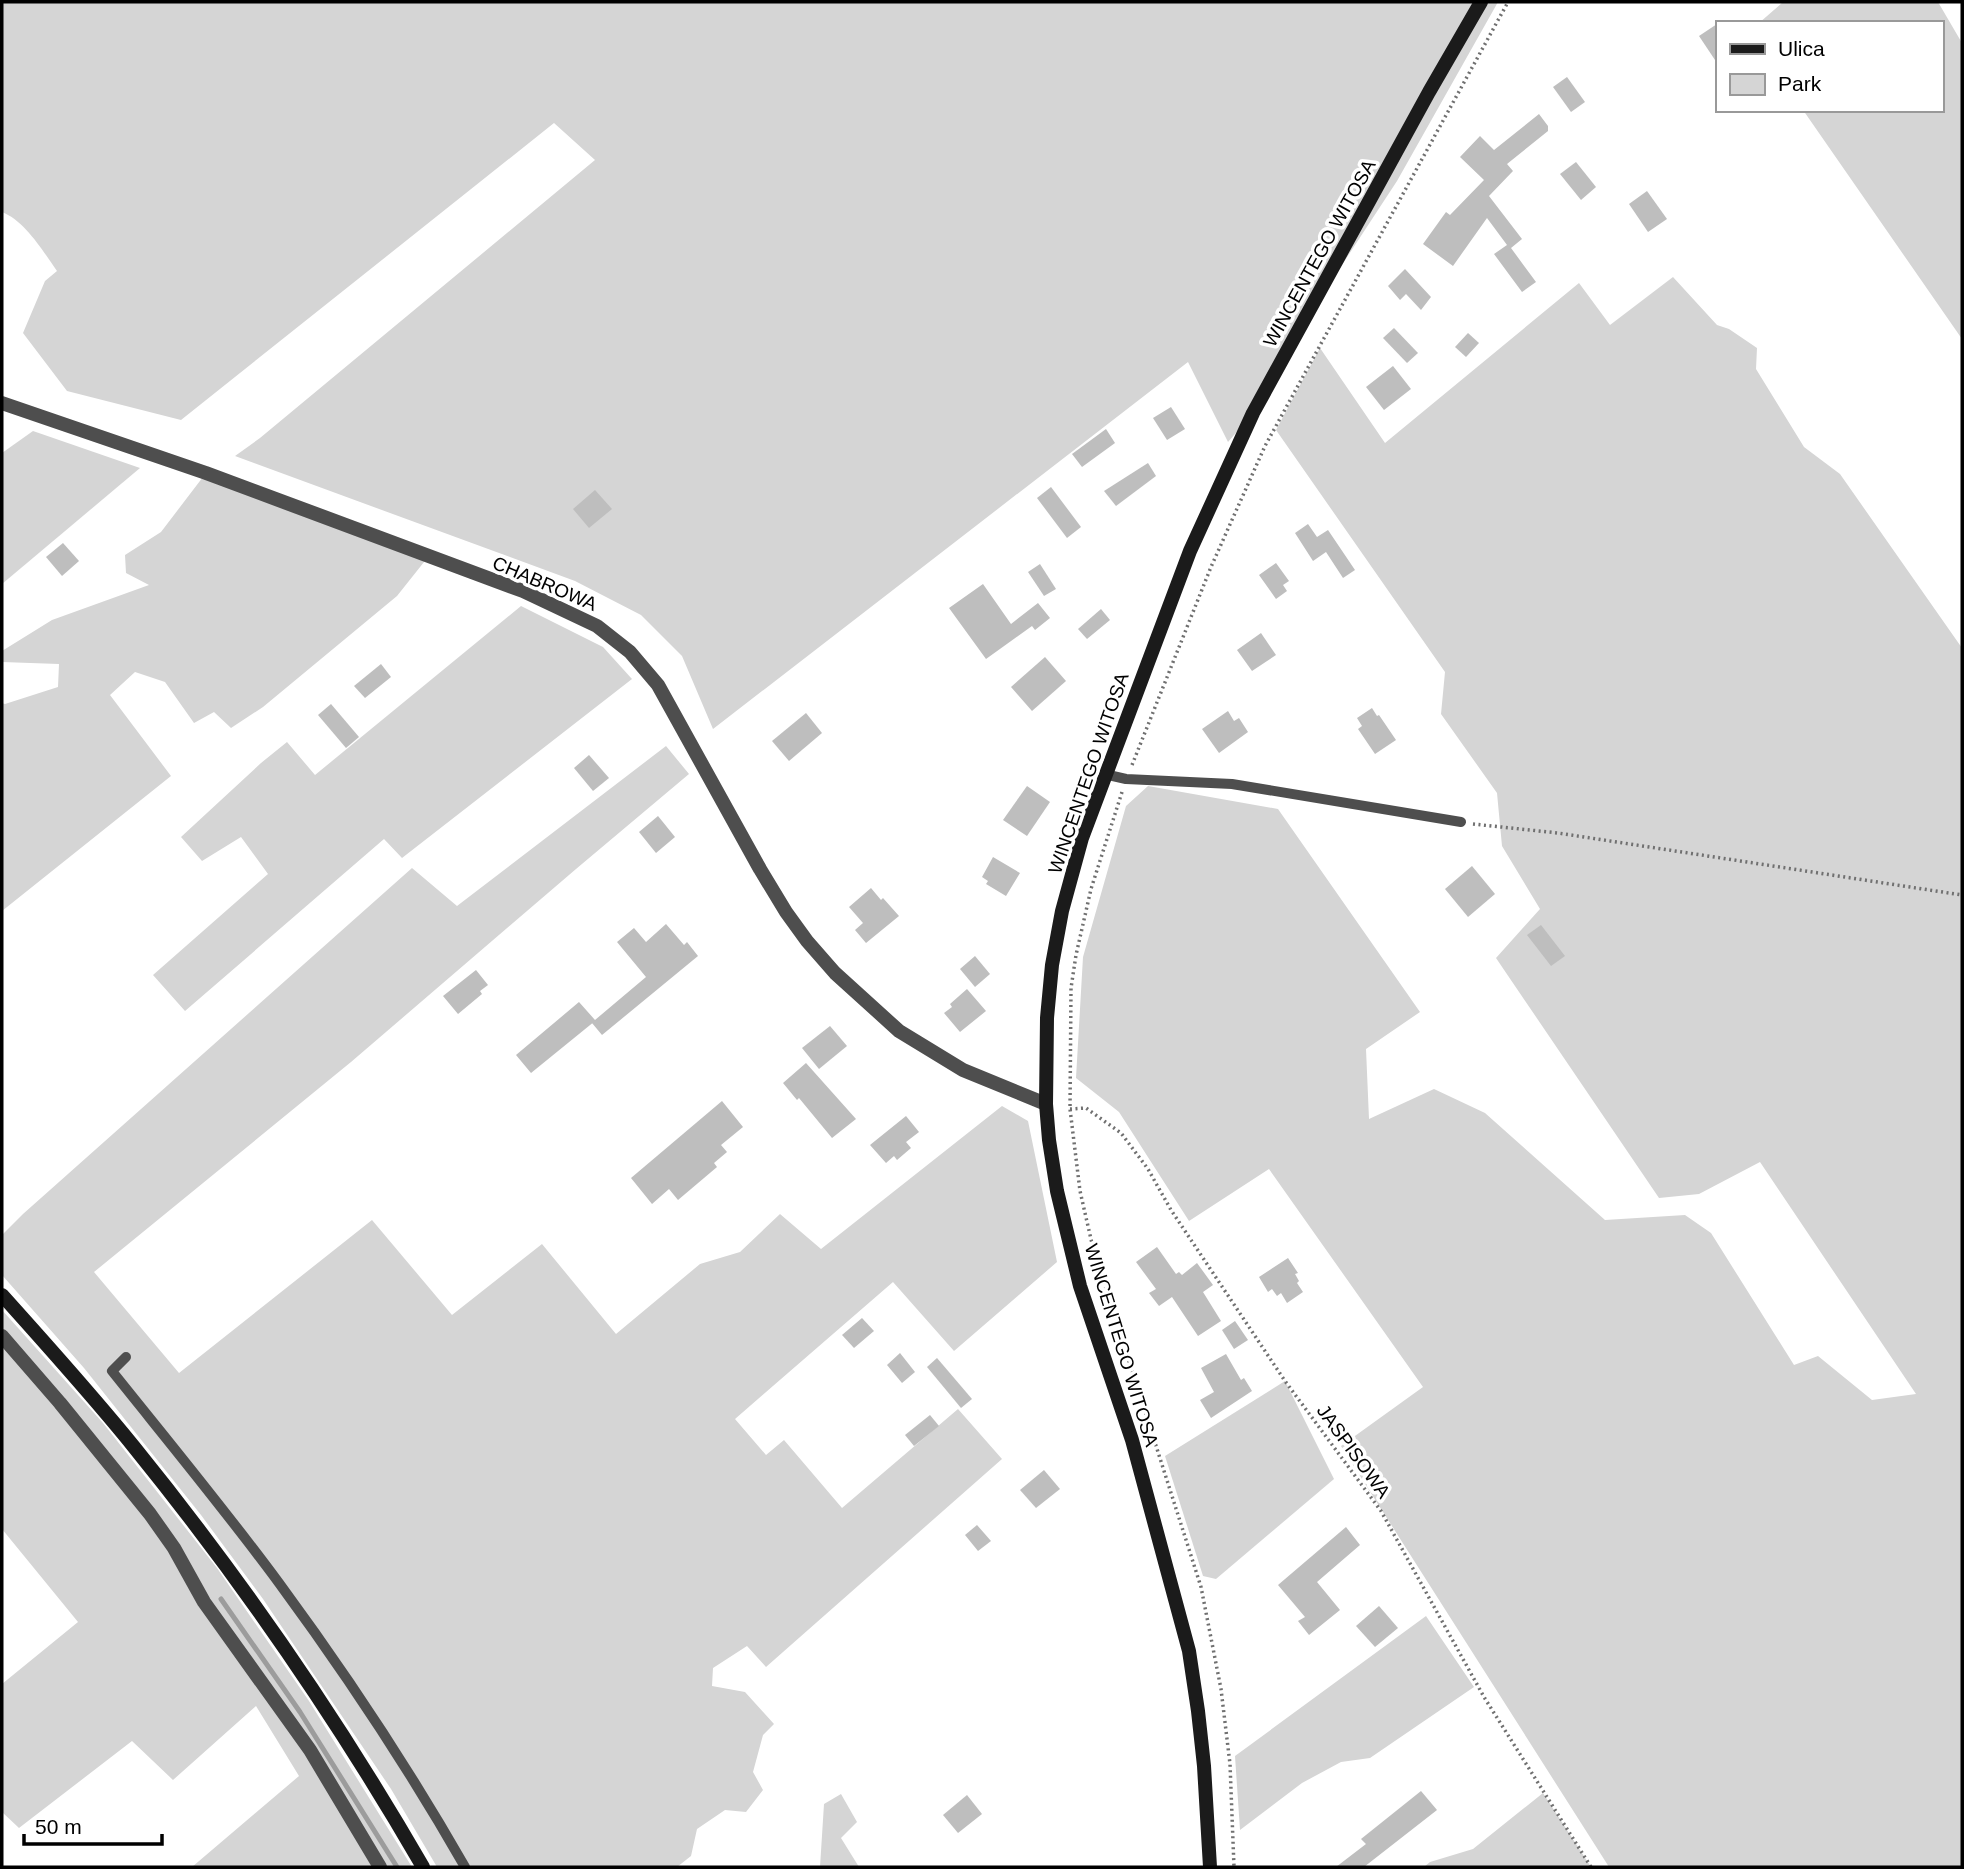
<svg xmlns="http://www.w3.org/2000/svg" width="1964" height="1869" font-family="Arial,sans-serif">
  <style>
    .green { fill: #d5d5d5 }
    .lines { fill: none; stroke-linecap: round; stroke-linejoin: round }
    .stream { stroke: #9c9c9c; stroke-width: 5 }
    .building { fill: #bebebe }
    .path { stroke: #707070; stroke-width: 3.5; stroke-dasharray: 2 3.5; stroke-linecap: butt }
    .service { stroke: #4e4e4e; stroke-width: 10 }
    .minor { stroke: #4e4e4e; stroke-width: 14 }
    .secondary { stroke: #1b1b1b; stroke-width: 14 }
    .labels { text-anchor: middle; stroke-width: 7; stroke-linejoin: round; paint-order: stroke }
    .street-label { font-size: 19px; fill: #000; stroke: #fff }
  </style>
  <rect width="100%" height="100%" fill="#fff"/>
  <!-- green -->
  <g class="green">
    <path d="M 2,2 L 1498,2 L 1397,181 L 1300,329 L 1253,413 L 1228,442 L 1188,362 L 713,729 L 682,656 L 641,615 L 575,581 L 235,456 L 260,438 L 595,160 L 554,123 L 181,420 L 67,391 L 23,333 L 45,281 L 57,271 C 43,251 25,221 2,212 Z"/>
    <polygon points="1783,2 1938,2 1962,43 1962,339 1803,110 1941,110 1941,23 1759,23"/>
    <polygon points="1673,277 1717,325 1729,329 1757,348 1756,369 1804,447 1840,474 1962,648 1962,1867 1609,1867 1341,1446 1423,1387 1269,1169 1189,1221 1119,1112 1076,1078 1083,957 1126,806 1148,786 1278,809 1420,1012 1366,1049 1369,1119 1434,1089 1485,1113 1605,1220 1685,1215 1711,1233 1794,1365 1818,1356 1872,1400 1916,1394 1760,1162 1699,1194 1659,1198 1496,958 1540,909 1502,846 1497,793 1441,714 1445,672 1276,430 1320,348 1385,443 1579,283 1610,325"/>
    <polygon points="33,431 140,468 2,584 2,453"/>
    <polygon points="206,473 428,557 397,596 263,707 231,728 214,712 194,723 165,682 135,672 110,695 171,776 2,911 2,703 5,704 58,687 59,664 2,662 2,651 52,620 149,585 126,573 125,555 161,532"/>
    <polygon points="521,606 603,647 632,679 402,858 384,839 185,1011 153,975 268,874 241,837 202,861 181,837 261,763 287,742 315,775"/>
    <polygon points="666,746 689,774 576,869 351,1062 94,1272 179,1373 372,1220 452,1315 542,1244 616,1334 700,1264 740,1252 780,1214 821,1249 1002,1106 1028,1121 1057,1262 954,1351 893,1282 735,1419 766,1455 784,1440 842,1508 958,1409 1002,1459 766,1667 747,1646 713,1668 712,1686 745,1692 774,1724 763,1735 753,1772 763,1790 746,1812 725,1810 697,1829 691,1856 677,1867 437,1867 391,1789 263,1599 201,1515 84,1368 2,1275 2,1235 23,1214 412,868 457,906"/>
    <polygon points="2,1310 103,1423 217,1568 309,1701 412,1867 192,1867 299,1776 256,1706 173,1780 132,1741 19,1828 2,1812 2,1684 78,1622 2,1529"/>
    <polygon points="1285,1381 1334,1479 1216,1579 1203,1576 1165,1456"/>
    <polygon points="1426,1616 1474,1687 1370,1758 1341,1762 1302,1783 1240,1830 1235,1756"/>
    <polygon points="1543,1793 1591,1867 1424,1867 1430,1862 1473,1849"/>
    <polygon points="841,1794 857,1822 841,1838 859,1867 820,1867 824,1804"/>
  </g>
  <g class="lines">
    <!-- stream -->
    <polyline class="stream" points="221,1599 300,1712 397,1867"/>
  </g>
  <!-- building -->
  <g class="building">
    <polygon points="1717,24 1717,63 1699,36"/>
    <polygon points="1567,77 1585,102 1571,112 1553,87"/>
    <polygon points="1539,114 1548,126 1548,131 1507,164 1513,171 1489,196 1522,239 1511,248 1536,282 1522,292 1494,254 1507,245 1487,218 1453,266 1423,244 1446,212 1450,215 1484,180 1460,157 1480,136 1494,150"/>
    <polygon points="1576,162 1596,187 1581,200 1560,174"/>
    <polygon points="1647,191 1667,219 1648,232 1629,204"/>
    <polygon points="1405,269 1431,297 1421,310 1406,294 1400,300 1388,286"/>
    <polygon points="1394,328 1418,353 1407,363 1383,338"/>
    <polygon points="1468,333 1479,343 1466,357 1455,347"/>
    <polygon points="1393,366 1411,389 1384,410 1366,387"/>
    <polygon points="1171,407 1185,429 1167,440 1153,418"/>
    <polygon points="1106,429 1115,443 1082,467 1072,454"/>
    <polygon points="1148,463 1156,476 1116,506 1104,491"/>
    <polygon points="1051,487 1081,527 1067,538 1037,498"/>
    <polygon points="595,490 612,509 589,528 573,509"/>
    <polygon points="1308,524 1317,537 1328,530 1355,570 1343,578 1326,552 1313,561 1295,533"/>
    <polygon points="63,543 79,561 62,576 46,557"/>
    <polygon points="1276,563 1289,581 1283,585 1287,591 1276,599 1259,575"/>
    <polygon points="1040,564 1056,589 1044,596 1028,572"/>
    <polygon points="983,584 1011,624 1038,603 1050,618 1035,630 1032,626 986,659 949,608"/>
    <polygon points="1101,609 1110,620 1087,639 1078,629"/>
    <polygon points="1261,633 1276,655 1252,671 1237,650"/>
    <polygon points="1045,657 1066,681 1032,711 1011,687"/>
    <polygon points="381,664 391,677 365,698 354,686"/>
    <polygon points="331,704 359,737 346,748 318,715"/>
    <polygon points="1372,708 1377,716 1379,715 1396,740 1375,754 1358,729 1362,726 1357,718"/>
    <polygon points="1228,711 1234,721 1239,718 1248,732 1219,753 1202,729"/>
    <polygon points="806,713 822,733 789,761 772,741"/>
    <polygon points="589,755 609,778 593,791 574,768"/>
    <polygon points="1027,786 1050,802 1027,836 1003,820"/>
    <polygon points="658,816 675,837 656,853 639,832"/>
    <polygon points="993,857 1020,873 1006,896 986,884 988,881 982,877"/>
    <polygon points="1472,866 1495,894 1468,917 1445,889"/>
    <polygon points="871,888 881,900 883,898 899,916 866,943 855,930 863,923 849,907"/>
    <polygon points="666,924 684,945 687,942 698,956 602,1035 592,1023 595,1021 531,1073 516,1055 579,1002 595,1020 646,977 617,942 634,928 646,942"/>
    <polygon points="1541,925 1565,956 1551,966 1527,935"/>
    <polygon points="975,956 990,974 975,987 960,969"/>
    <polygon points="476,970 488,985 480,991 482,994 458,1014 443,996"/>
    <polygon points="967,989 986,1011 960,1032 944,1013 952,1007 950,1004"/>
    <polygon points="830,1026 847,1046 819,1069 802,1048"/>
    <polygon points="806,1063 856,1119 832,1138 799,1098 797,1100 783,1083"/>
    <polygon points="722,1101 743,1127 721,1145 727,1152 714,1163 717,1167 678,1200 669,1189 652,1204 631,1178"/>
    <polygon points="906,1116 919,1132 906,1142 911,1148 897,1160 894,1156 886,1163 870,1145"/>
    <polygon points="1157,1247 1176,1274 1179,1272 1182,1275 1197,1263 1213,1285 1203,1292 1221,1321 1198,1336 1172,1297 1159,1306 1149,1293 1156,1289 1136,1262"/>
    <polygon points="1288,1258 1298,1273 1295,1274 1299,1281 1297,1283 1303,1292 1287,1303 1281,1293 1277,1296 1272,1289 1268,1292 1259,1277"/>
    <polygon points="862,1318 874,1331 854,1348 842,1335"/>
    <polygon points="1235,1321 1248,1340 1234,1349 1222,1330"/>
    <polygon points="900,1353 915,1372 902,1383 887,1365"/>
    <polygon points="1226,1354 1241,1380 1244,1378 1252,1391 1211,1418 1200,1400 1214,1392 1201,1368"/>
    <polygon points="937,1358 972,1399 961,1408 927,1367"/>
    <polygon points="930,1415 939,1426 914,1446 905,1435"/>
    <polygon points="1044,1470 1060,1489 1036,1508 1020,1490"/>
    <polygon points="977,1525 991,1541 978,1551 965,1535"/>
    <polygon points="1346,1527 1360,1545 1317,1582 1340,1610 1309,1635 1298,1621 1305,1617 1278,1585"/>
    <polygon points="1379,1606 1398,1628 1375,1647 1356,1626"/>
    <polygon points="1421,1791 1437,1810 1364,1867 1336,1867 1366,1844 1361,1839"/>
    <polygon points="967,1795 982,1814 958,1833 943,1815"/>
  </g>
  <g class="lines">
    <!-- path -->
    <g class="path">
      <polyline points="1132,765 1211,567 1265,446 1508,2"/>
      <polyline points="1122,792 1091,889 1076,955 1071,988 1070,1109 1080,1191 1093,1248 1201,1587 1221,1689 1230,1764 1234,1867"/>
      <polyline points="1473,824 1558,833 1962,895"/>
      <polyline points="1070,1109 1086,1108 1121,1133 1148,1169 1171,1210 1285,1381 1381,1511 1484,1697 1591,1867"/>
    </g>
    <!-- service -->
    <g class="service">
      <polyline points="1104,774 1126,779 1232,784 1461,822"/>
      <path d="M 126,1357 L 112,1371 C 168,1441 226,1511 279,1583 C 346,1674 409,1769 465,1867"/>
    </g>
    <!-- minor -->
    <g class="minor">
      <polyline points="2,403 206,473 523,591 597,626 630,652 658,685 760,869 786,912 807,941 835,973 899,1031 963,1070 1046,1104"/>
      <polyline points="2,1336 60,1403 150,1514 174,1548 204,1602 310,1750 380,1867"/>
    </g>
    <!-- secondary -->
    <g class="secondary">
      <path d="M 2,1295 C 47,1345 92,1395 134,1447 C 241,1579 338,1720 423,1867"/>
      <polyline points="1210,1867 1204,1766 1198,1711 1189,1651 1132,1440 1080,1286 1057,1191 1049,1140 1046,1104 1047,1018 1052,965 1062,911 1082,838 1190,551 1253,413 1429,92 1481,2"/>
    </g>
  </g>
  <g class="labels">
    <!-- street labels -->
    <g class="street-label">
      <text transform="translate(1319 253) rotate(-61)" y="7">WINCENTEGO WITOSA</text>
      <text transform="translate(545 583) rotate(23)" y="7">CHABROWA</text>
      <text transform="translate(1088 773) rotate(-71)" y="7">WINCENTEGO WITOSA</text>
      <text transform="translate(1122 1345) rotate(73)" y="7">WINCENTEGO WITOSA</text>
      <text transform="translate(1354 1451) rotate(54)" y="7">JASPISOWA</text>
    </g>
  </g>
  <!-- border -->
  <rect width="1964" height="1869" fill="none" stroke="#000000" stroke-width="7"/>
  <!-- legend -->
  <rect x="1716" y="21" width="228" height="91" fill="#ffffff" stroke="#999999" stroke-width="2"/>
  <rect x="1730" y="44" width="35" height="10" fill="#1b1b1b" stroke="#999999" stroke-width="2"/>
  <text x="1778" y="56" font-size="21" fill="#000000">Ulica</text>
  <rect x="1730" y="74" width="35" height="21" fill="#d5d5d5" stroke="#999999" stroke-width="2"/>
  <text x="1778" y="91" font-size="21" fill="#000000">Park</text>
  <!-- scale -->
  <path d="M24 1834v10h138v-10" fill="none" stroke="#000000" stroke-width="3.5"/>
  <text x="35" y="1834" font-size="21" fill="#000000" stroke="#ffffff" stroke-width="5" paint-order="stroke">50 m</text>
</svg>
